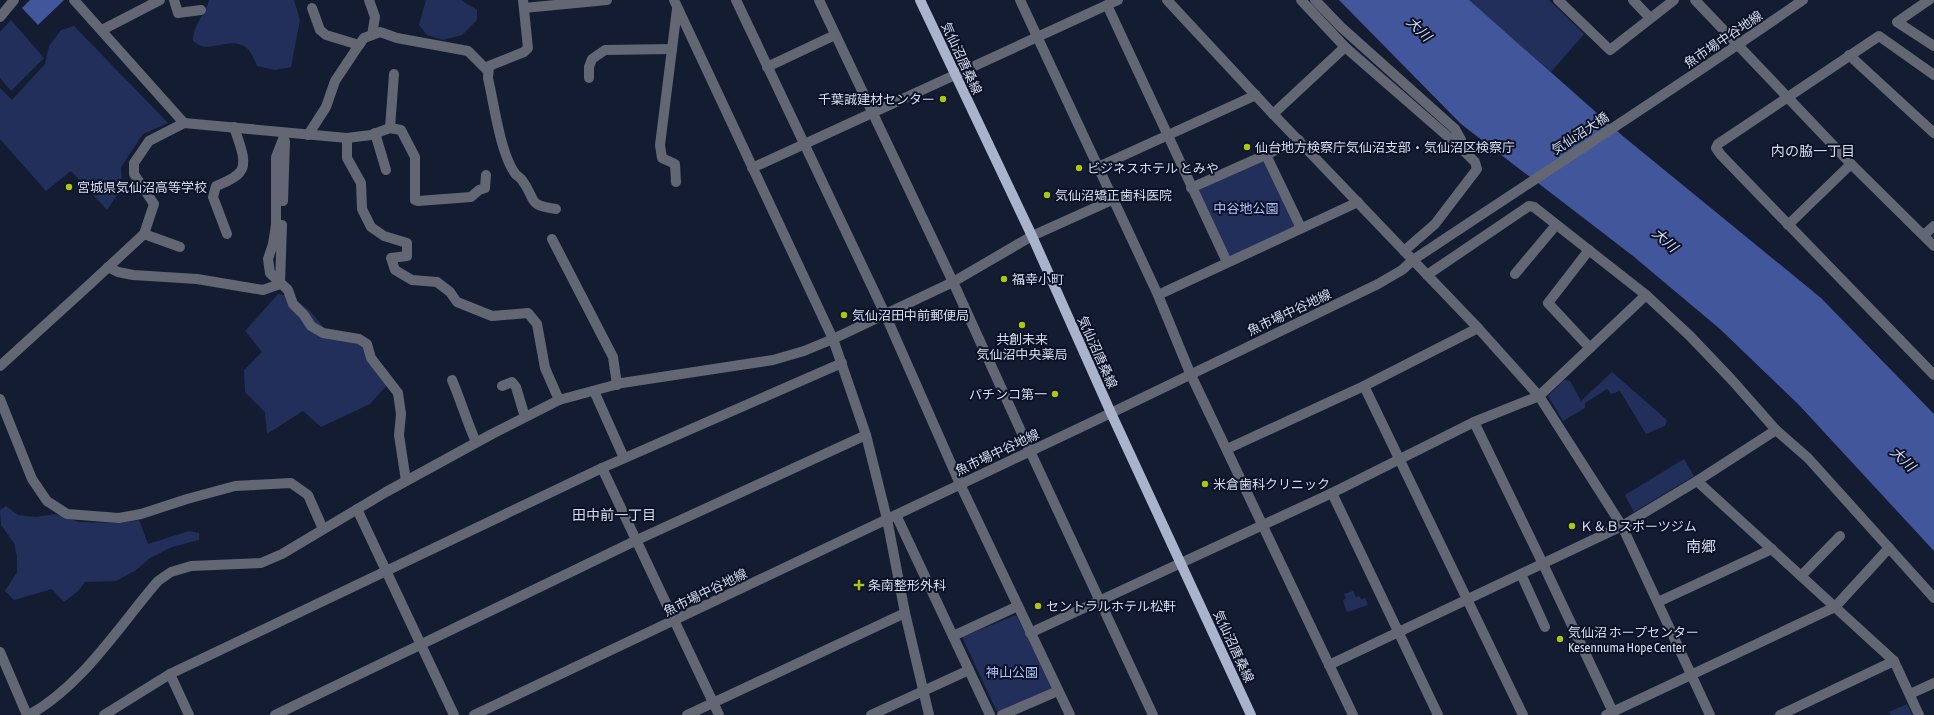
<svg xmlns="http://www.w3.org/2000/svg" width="1934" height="715" font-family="'Asap Condensed','Noto Sans JP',sans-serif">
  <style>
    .green { fill: #222f5a }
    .water { fill: #42579b }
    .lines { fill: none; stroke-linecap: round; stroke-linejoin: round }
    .minor { stroke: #626773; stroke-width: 10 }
    .major { stroke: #a9b3cc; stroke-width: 10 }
    .poi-dot { fill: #adc610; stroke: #0b1228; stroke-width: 1.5 }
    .labels { text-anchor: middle; stroke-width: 4; stroke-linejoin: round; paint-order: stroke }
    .street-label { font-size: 13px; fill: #d7dded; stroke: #0b1228 }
    .poi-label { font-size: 13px; fill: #d7dded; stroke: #0b1228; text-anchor: start }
    .park-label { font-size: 13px; fill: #adc3fd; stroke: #0b1228 }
    .water-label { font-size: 14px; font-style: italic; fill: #d2daee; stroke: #0b1228 }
    .neighbourhood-label { font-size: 14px; fill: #d7dded; stroke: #0b1228 }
    .quarter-label { font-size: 15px; fill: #d7dded; stroke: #0b1228 }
  </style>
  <rect width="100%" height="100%" fill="#141c32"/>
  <!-- green -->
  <g class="green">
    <path d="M 209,0 L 294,0 L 300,20 L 291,67 L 275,70 L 257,66 C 255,61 252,53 248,49 C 234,36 215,50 201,46 C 198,45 195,42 193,41 C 192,26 206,14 209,0 Z"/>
    <polygon points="426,0 461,0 477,10 477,20 462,35 443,40 427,35 419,25"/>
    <polygon points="1467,0 1549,0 1584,34 1551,72"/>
    <polygon points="11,20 44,58 11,91 0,78 0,32"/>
    <polygon points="74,26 168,123 143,134 121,167 122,188 107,210 71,171 46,191 0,139 0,88 12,100 45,64 49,46 61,30"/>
    <polygon points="1266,157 1299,228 1228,261 1192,189"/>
    <polygon points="278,294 291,296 310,311 326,330 362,346 388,384 370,404 321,427 303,411 267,434 265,412 245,392 244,370 262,352 245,331"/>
    <polygon points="1612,372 1667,420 1665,426 1646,434 1620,391 1611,394 1607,389 1585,403 1585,408 1563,421 1548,396 1564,380 1570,381 1581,401"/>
    <polygon points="1684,459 1694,476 1634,512 1625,495"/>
    <polygon points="6,506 18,515 36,517 55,514 79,522 121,523 139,520 148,544 189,531 199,533 199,540 172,547 150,558 136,570 116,581 85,582 78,591 64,602 52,589 14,600 5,591 17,572 17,557 14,543 1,525 0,510"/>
    <polygon points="1353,591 1356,597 1359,596 1361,599 1365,598 1368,605 1347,612 1343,601 1346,598 1344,594"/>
    <polygon points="1016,615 1054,690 998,714 962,637"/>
    <polygon points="1907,704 1912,715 1891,715 1889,712"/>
  </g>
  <!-- water -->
  <g class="water">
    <polygon points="30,0 64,0 38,25 22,8"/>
    <polygon points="1339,0 1469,0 1624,137 1821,298 1934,414 1934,551 1799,405 1720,329 1633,256 1461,124"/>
  </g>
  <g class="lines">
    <!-- minor -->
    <g class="minor">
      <polyline points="74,0 184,123"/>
      <polyline points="174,0 178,13 201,10"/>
      <polyline points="369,0 375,17 372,35"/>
      <path d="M 523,0 L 528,48 L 524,52 L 489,66 L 488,78 C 494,104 500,151 514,172 C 516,176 520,177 522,180 C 537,200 526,205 556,209"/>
      <polyline points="674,0 833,339 866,435 887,519 905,613 929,715"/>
      <polyline points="736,0 885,314 960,484 1070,715"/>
      <polyline points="819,0 953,282 1030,451 1153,715"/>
      <polyline points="1020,0 1158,295 1190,373 1353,715"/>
      <polyline points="1167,0 1273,114 1478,328 1539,396 1622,526 1710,715"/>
      <polyline points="1301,0 1345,47 1461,148"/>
      <polyline points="1315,0 1341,27 1455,129 1461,140 1461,148 1475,162 1477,169 1435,224 1404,251"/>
      <polyline points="1558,0 1610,50 1674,0"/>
      <polyline points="1633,0 1650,18"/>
      <polyline points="1695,0 1851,164 1934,246"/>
      <polyline points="1929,0 1897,22 1934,46"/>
      <polyline points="1107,5 1227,262"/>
      <polyline points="312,8 320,30 326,35 359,45"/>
      <polyline points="524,8 607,0"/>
      <polyline points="0,17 14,0"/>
      <polyline points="102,30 160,0"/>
      <polyline points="1849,55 1934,133"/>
      <polyline points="767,67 835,35"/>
      <polyline points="1934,75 1879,36 1718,144 1716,148 1721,155 1934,375"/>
      <polyline points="589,78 589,67 592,59 605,50 672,49"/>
      <polyline points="1273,114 1345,47"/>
      <polyline points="390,128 394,74"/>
      <polyline points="375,133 386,170"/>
      <polyline points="285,134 276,157 276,225 273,244 268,259 270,273 288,290 293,304 304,315 311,326 323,333 359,339 367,344 371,358 398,393 401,414 399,435 406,481"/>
      <polyline points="308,135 326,107 335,81 359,45 364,38 380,32 397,38 468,51 488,71"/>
      <polyline points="347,138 347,158 361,183 362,209 371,227 384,236 407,243 407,256 391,258 395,270 412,280 437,282 450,292 457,302 492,316 528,313 537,324 545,368 559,400"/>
      <polyline points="1266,155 1301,228"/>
      <polyline points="1098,167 1256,95"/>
      <polyline points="752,168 1118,0"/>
      <polyline points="676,182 675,164 662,158 660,145 677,9"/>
      <polyline points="1191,188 1299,140"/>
      <polyline points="283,201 285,141"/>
      <polyline points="1788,225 1851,164"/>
      <polyline points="144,234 180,247"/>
      <path d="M 227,234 L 213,197 L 216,186 C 223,183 235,179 240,172 C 249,162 237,138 234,127"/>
      <polyline points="1924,235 1934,226"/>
      <polyline points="552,239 613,357 617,385"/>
      <polyline points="1589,250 1548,303 1590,348"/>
      <polyline points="108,267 118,272 133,275 197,279 263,290 280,284 282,225"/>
      <polyline points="1515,274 1556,225"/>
      <polyline points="1427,275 1529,206 1534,207 1646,295 1690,336 1731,379 1776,430 1808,458 1934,598"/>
      <polyline points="1158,295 1358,202"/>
      <polyline points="0,366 89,285 144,234 154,204 134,174 134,163 149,141 184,123 347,138 371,135 390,128 401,130 415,157 415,200 418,201 471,197 479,190 485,188 486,175"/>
      <path d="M 452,380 C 461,401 467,422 476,442"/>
      <polyline points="502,386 512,382 516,387 525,417"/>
      <polyline points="1364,386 1523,715"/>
      <polyline points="594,391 624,458"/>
      <polyline points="0,399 32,479 47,501 67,514 119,518 141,514 187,499 235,486 291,483 308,495 323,529"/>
      <polyline points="1474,422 1543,564 1613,712"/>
      <polyline points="1227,449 1364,386 1478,328"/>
      <polyline points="602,468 719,715"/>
      <polyline points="1697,481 1894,661 1919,715"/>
      <polyline points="1332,493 1438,715"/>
      <polyline points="357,509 454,715"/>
      <polyline points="896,515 990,715"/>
      <polyline points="1521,574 1545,627"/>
      <polyline points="1801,576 1840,536"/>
      <polyline points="1658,602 1772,549"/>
      <polyline points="1030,633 1332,493 1474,422 1539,396 1646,295"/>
      <polyline points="953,636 1018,606"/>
      <polyline points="0,652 27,715"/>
      <polyline points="1329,665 1622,526 1697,481 1776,430"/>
      <polyline points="170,674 189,715"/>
      <polyline points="1910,694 1934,683"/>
      <path d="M 29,715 C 82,686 119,626 158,581 L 171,572 L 191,566 L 261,563 L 282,554 L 386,492 L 492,434 L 559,400 L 622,383 L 773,360 L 804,351 L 833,339 L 953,282 L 1032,236 L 1112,200"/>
      <polyline points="104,715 170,674 602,468 842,363"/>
      <polyline points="275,715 637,540 866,435"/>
      <path d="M 474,715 L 1111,413 L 1378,284 L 1402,270 L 1413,260 C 1543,173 1675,89 1803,0"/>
      <polyline points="687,715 905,613"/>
      <polyline points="871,715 969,670"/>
      <polyline points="1002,715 1058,691"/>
      <polyline points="1606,715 1835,607 1889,548"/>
      <polyline points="1780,715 1894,661"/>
    </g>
    <!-- major -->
    <polyline class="major" points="920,0 1032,236 1111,413 1251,715"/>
  </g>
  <!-- markers -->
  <g class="poi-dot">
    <circle cx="943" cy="99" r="4"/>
    <circle cx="1247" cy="147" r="4"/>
    <circle cx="1079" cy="168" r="4"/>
    <circle cx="69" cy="187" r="4"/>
    <circle cx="1047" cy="195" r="4"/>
    <circle cx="1004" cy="279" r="4"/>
    <circle cx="844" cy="315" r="4"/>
    <circle cx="1022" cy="325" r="4"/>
    <circle cx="1055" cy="394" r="4"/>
    <circle cx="1205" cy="484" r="4"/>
    <circle cx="1572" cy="526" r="4"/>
    <path d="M857 579h4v4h4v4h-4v4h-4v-4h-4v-4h4z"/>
    <circle cx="1038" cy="606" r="4"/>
    <circle cx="1560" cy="639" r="4"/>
  </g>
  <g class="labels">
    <!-- street labels -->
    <g class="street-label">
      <text transform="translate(1723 39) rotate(-34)" y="5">魚市場中谷地線</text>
      <text transform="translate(962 58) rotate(65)" y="5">気仙沼唐桑線</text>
      <text transform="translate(1580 133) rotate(-33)" y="5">気仙沼大橋</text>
      <text transform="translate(1289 312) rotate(-25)" y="5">魚市場中谷地線</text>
      <text transform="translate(1098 352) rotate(66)" y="5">気仙沼唐桑線</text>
      <text transform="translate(997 452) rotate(-25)" y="5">魚市場中谷地線</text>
      <text transform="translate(705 592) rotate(-26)" y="5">魚市場中谷地線</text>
      <text transform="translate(1234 646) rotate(65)" y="5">気仙沼唐桑線</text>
    </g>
    <!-- poi labels -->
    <g class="poi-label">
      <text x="935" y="104" text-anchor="end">千葉誠建材センター</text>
      <text x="1255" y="152">仙台地方検察庁気仙沼支部・気仙沼区検察庁</text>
      <text x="1087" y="173">ビジネスホテル とみや</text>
      <text x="77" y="192">宮城県気仙沼高等学校</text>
      <text x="1055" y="200">気仙沼矯正歯科医院</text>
      <text x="1012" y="284">福幸小町</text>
      <text x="852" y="320">気仙沼田中前郵便局</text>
      <text x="1022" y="344" text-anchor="middle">共創未来<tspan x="1022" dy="15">気仙沼中央薬局</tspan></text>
      <text x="1047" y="399" text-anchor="end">パチンコ第一</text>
      <text x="1213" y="489">米倉歯科クリニック</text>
      <text x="1580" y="531">Ｋ＆Ｂスポーツジム</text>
      <text x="868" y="590">条南整形外科</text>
      <text x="1046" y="611">セントラルホテル松軒</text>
      <text x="1568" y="637">気仙沼 ホープセンター<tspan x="1568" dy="15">Kesennuma Hope Center</tspan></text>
    </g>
    <!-- park labels -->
    <g class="park-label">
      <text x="1246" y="213">中谷地公園</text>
      <text x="1012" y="677">神山公園</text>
    </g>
    <!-- water labels -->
    <g class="water-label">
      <text transform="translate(1419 29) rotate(44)" y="5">大川</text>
      <text transform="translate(1665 240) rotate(41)" y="5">大川</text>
      <text transform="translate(1903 459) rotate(43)" y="5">大川</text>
    </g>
    <!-- neighbourhood labels -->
    <g class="neighbourhood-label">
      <text x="1813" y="156">内の脇一丁目</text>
      <text x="614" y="520">田中前一丁目</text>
    </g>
    <!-- quarter labels -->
    <g class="quarter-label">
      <text x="1701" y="552">南郷</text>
    </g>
  </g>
</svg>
